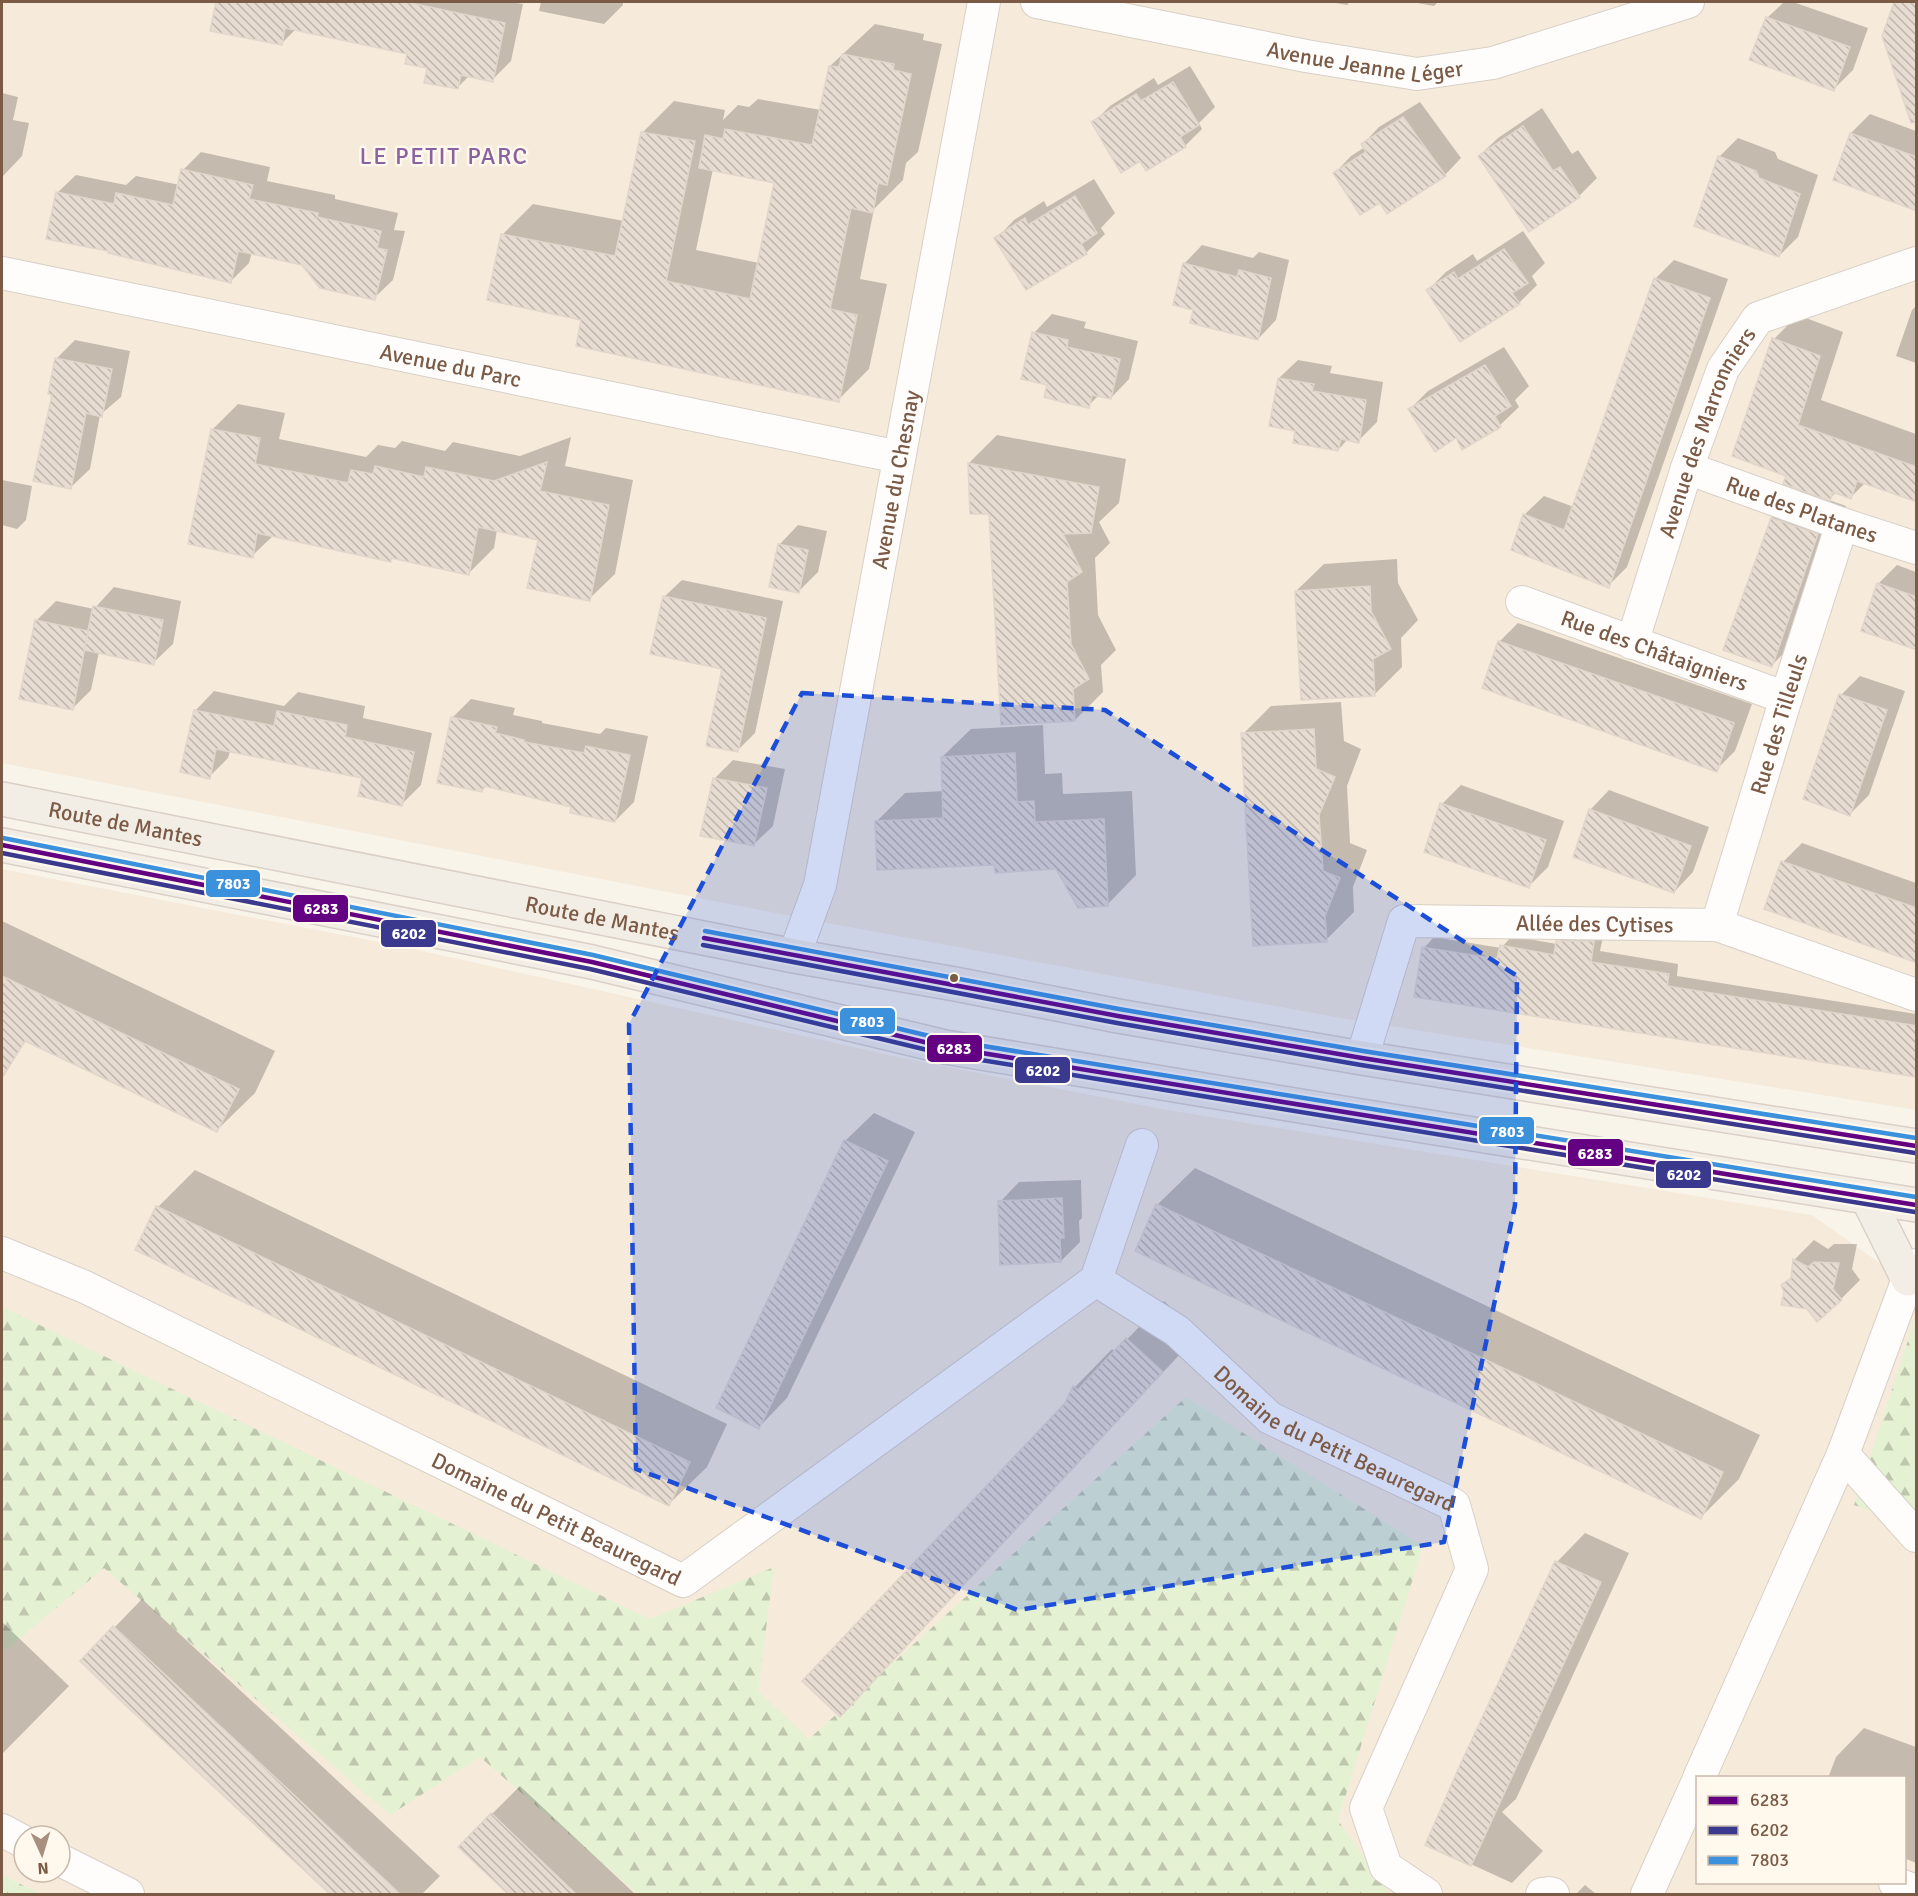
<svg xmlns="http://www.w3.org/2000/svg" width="1918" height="1896" font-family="Signika,sans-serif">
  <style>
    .residential { fill: #f6eada; fill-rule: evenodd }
    .forest { fill: url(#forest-firs) }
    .shadow { fill: #0003; fill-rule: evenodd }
    .building { fill: url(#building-back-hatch); stroke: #e2d6cc; stroke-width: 1.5 }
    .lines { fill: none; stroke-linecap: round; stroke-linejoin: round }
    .minor-casing { stroke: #d8d0c7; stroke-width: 34 }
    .primary-casing { stroke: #dad0c8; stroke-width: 36 }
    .minor { stroke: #fefdfc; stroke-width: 32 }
    .primary { stroke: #f3eee5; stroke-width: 33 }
    .bus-1-casing { stroke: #fff8ed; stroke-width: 9 }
    .bus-2-casing { stroke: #fff8ed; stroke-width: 9 }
    .bus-3-casing { stroke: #fff8ed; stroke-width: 9 }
    .bus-1 { stroke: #640082; stroke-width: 4.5 }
    .bus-2 { stroke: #3a398e; stroke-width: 4.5 }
    .bus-3 { stroke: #3c91dc; stroke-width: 4.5 }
    .marked { fill: #1d4ed8; fill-opacity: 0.2; stroke: #1d4ed8; stroke-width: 4.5; stroke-dasharray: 12 8; stroke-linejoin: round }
    .bus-dot { fill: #7b5a46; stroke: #fff8ed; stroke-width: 2 }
    .labels { text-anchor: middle; stroke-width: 5; stroke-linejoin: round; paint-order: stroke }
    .street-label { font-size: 22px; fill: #7b5a46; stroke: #fff8ed }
    .neighbourhood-label { font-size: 24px; letter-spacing: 1.5px; fill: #8b619f; stroke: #fff8ed }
    .line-badge { stroke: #fff8ed; stroke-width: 2 }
    .badge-label { font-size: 16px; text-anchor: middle; font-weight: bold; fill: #fff }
  </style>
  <defs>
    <pattern id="forest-firs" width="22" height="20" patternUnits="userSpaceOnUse" patternTransform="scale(1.5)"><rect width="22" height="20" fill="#e4f1d3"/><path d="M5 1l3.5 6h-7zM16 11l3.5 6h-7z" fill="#bec6ad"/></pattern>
    <pattern id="building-back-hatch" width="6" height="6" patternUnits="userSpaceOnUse" patternTransform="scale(1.5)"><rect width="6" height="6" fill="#e6dcd1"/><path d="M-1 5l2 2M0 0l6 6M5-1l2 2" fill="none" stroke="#bfb5ab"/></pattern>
  </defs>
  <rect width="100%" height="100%" fill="#f9f4ea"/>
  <!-- residential -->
  <g class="residential">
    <polygon points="2,2 1916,2 1916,1110 1340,1018 822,922 2,763"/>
    <path d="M 2,869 L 400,946 L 907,1059 L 1162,1109 L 1812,1215 L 1881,1264 L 1888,1276 L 1916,1289 L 1916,1894 L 41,1894 L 2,1875 ZM 1698,1778 L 1904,1778 L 1904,1882 L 1698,1882 ZM 24,1836 L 60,1836 L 60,1872 L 24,1872 Z"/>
  </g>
  <!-- forest -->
  <g class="forest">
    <polygon points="2,1307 650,1619 774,1567 758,1691 809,1739 1186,1397 1423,1546 1338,1820 1389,1894 638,1894 480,1757 390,1815 104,1568 6,1650 2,1646"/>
    <polygon points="1916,1316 1916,1528 1854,1505"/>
    <polygon points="2,1875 41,1894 2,1894"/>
  </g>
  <!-- shadow -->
  <g class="shadow">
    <polygon points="217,2 511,2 523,4 511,61 492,80 470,75 457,88 409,53 296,29 281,44 212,30"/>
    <polygon points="541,2 623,2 623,5 604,24 539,11"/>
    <polygon points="1330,2 1350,2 1347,5"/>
    <polygon points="1412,2 1438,2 1434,6"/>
    <polygon points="1784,2 1793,2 1868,28 1853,70 1834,89 1767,18"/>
    <path d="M 875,24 L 924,34 L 923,40 L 942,44 L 918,152 L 906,163 L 903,180 L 874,209 L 860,279 L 887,284 L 869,369 L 838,400 L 582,319 L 502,235 L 533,204 L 624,221 L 642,133 L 674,101 L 725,110 L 723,120 L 738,105 L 749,107 L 758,99 L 821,110 L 830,66 ZM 713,169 L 776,182 L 759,263 L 696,250 Z"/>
    <polygon points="1190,66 1215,107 1199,123 1202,129 1185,146 1140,159 1093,123 1110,106 1154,78 1158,85"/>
    <polygon points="2,93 18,97 13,120 29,123 22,156 3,176 2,183"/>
    <polygon points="1420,102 1461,158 1445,175 1380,201 1335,173 1351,156 1365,147 1363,144 1379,127"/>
    <polygon points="1542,108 1572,154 1578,150 1597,178 1579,196 1479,156 1498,138"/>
    <polygon points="1870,114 1916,131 1916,209 1851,133"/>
    <polygon points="1738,138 1775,152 1778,159 1818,175 1798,237 1779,256 1719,157"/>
    <polygon points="201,152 270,167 267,181 335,195 335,199 398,213 394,230 405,231 393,280 374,298 302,263 252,252 249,263 231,281 57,193 76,175 126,185 136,176 180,185 183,170"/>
    <polygon points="1094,179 1115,213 1101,228 1105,234 1086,253 996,239 1014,220 1044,201 1047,207"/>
    <polygon points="1523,231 1545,263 1532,276 1537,285 1519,303 1428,290 1446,272 1473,254 1477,261"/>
    <polygon points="1202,245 1253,258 1259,252 1289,260 1276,320 1258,339 1195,309 1184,264"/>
    <polygon points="1674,260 1728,279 1627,567 1608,586 1524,515 1544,496 1574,507 1655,279"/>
    <polygon points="1916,306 1916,363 1896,356 1912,310"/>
    <polygon points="1052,314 1086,322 1084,328 1138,341 1129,379 1111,398 1099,395 1088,406 1049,383 1034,333"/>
    <polygon points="1798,315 1843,332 1821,400 1916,434 1916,500 1866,482 1851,497 1836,492 1829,500 1846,506 1800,637 1771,666 1725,649 1772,518 1802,489 1788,475 1774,339"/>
    <polygon points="75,340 130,351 121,397 100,415 90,469 70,488 53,394 56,359"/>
    <polygon points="1504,347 1529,386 1515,400 1519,407 1500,425 1479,439 1456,436 1410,409 1428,391"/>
    <polygon points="1298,360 1332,366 1330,373 1383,382 1377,422 1358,441 1348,439 1338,450 1297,430 1279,378"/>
    <polygon points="238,404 285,413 279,439 366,457 378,445 395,448 402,441 445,451 453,442 520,456 571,437 565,466 633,480 615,574 589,599 540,539 497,530 494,548 468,574 393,557 390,560 274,535 252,556 212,430"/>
    <polygon points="997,435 1126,459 1119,503 1099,522 1110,543 1095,558 1098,615 1116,650 1101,665 1103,692 1075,720 990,512 972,513 969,463"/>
    <polygon points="2,480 32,486 26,520 17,529 2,525"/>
    <polygon points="798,525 827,531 818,572 799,591 779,545"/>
    <polygon points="1397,559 1398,583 1418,620 1401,638 1402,667 1374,695 1296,591 1324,564"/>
    <polygon points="1897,565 1916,572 1916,649 1878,584"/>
    <polygon points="682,580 783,601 755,733 737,751 723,668 664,597"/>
    <polygon points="114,587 181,601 173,644 153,663 99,652 91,690 72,709 37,620 56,601 94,609"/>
    <polygon points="1518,623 1752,704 1735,751 1716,770 1499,642"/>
    <polygon points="1860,676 1905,691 1869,795 1850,814 1841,695"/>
    <polygon points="214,691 284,706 298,692 365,706 363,718 432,733 421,785 402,804 364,777 230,751 228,758 209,777 195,711"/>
    <polygon points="471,699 515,708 513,715 542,721 542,723 600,734 606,728 648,736 634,802 615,821 573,805 487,785 482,791 452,718"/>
    <polygon points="1341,702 1344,741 1361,749 1347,786 1350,843 1367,850 1353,887 1354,912 1326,940 1243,734 1271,706"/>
    <polygon points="1043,725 1045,774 1062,773 1063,794 1132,791 1136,875 1108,904 1057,868 995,863 876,822 905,793 944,791 942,757 971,729"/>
    <polygon points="733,760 785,769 773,826 753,845 714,779"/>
    <polygon points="1461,785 1564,821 1548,867 1529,886 1442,804"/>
    <polygon points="1609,790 1709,827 1693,872 1674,892 1590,810"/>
    <polygon points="1802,843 1916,883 1916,961 1783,862"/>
    <polygon points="2,921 275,1051 255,1093 217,1130 2,1028"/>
    <polygon points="1568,931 1604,932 1600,951 1678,964 1677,976 1916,1014 1916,1076 1424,948 1434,937 1501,948 1512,936 1557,944"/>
    <polygon points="874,1113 915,1132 787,1398 759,1427 845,1141"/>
    <polygon points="1195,1168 1760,1435 1739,1479 1701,1517 1157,1205"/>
    <polygon points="195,1170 727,1424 707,1467 669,1504 158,1207"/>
    <polygon points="1081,1180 1082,1218 1079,1221 1080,1242 1061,1261 1000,1202 1019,1182"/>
    <polygon points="1814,1240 1828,1249 1834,1244 1857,1244 1852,1269 1860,1280 1841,1299 1808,1308 1786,1292 1783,1286 1793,1275 1795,1259"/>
    <polygon points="1164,1301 1199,1334 877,1677 1067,1404 1075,1387 1112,1349 1115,1352"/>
    <polygon points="1585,1533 1629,1553 1516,1799 1502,1812 1543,1851 1512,1883 1427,1844 1557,1562"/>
    <polygon points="142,1599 440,1876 422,1894 332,1894 82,1661"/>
    <polygon points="2,1622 69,1686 2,1754"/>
    <polygon points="1864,1728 1916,1747 1916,1863 1904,1858 1904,1778 1828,1778 1836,1757"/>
    <polygon points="520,1786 635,1894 511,1894 460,1846"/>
    <polygon points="1585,1885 1596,1894 1576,1894"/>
  </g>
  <!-- building -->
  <g class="building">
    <polygon points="216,2 406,2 505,23 493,82 461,75 458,89 424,83 427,68 405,64 407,54 285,28 282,45 210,31"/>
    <polygon points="1894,2 1917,2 1917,122 1911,123 1882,36"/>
    <polygon points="1766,17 1850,47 1834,91 1749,60"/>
    <polygon points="842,54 894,64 893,70 911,74 887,185 878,183 873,213 851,208 830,309 857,315 839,402 576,346 581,320 487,300 501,234 615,256 641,132 695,141 666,281 750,299 774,183 699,168 705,135 723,139 725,129 812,145 829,66 839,67"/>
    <polygon points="1173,82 1199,125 1180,137 1186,147 1146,171 1140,161 1121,173 1091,122 1136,94 1141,101"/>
    <polygon points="1403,117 1446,176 1387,214 1380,203 1360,215 1333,173 1366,152 1361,144"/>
    <polygon points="1523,126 1553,171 1560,167 1580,197 1529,232 1478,156"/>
    <polygon points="1850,133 1917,157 1917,211 1833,180"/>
    <polygon points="1718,156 1756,171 1759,178 1800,194 1779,257 1694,226"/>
    <polygon points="181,169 253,185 249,199 318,213 317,217 381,231 377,248 387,250 375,300 320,288 302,265 238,251 231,283 108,253 108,251 46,239 56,192 114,204 116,193 173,205"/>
    <polygon points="1075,196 1097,233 1081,244 1087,254 1026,290 994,238 1025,218 1028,225"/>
    <polygon points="1504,249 1528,283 1512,293 1520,304 1460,342 1426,290 1454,272 1458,279"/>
    <polygon points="1183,263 1237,277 1239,270 1271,278 1258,340 1190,323 1193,310 1173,305"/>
    <polygon points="1654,278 1710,298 1609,588 1511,550 1523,514 1564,530"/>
    <polygon points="1032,332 1068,340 1067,347 1120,359 1111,399 1092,395 1089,408 1062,402 1044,397 1047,385 1021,379"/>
    <polygon points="1772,338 1820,356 1798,425 1917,467 1917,502 1857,481 1851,499 1833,492 1830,501 1783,484 1786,476 1732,456"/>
    <polygon points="55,358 112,369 102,417 86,413 71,489 33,481 52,395 48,394"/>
    <polygon points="1485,365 1511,406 1495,416 1501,427 1462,450 1456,438 1435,452 1408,409"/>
    <polygon points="1278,378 1314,384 1312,391 1366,400 1359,443 1341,439 1338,451 1293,443 1295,431 1269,426"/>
    <polygon points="211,429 260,438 255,464 348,483 351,470 373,474 375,466 424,477 426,467 494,481 547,462 540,491 609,505 590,601 527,588 538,540 478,527 469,575 391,558 391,562 257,533 253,558 188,544"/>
    <polygon points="968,463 1099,487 1091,533 1063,534 1082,572 1067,582 1071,644 1089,679 1073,689 1075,721 1001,725 989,514 970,514"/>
    <polygon points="1771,518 1818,534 1772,667 1723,650"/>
    <polygon points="778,544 808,550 799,593 769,587"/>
    <polygon points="1877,583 1917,597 1917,650 1861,631"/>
    <polygon points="1370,586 1371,611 1391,649 1373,659 1375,696 1301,700 1295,591"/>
    <polygon points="663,596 766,618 738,752 706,746 722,669 650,654"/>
    <polygon points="93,606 163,620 154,665 84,650"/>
    <polygon points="35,620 88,631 73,710 19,699"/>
    <polygon points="1498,641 1734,723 1717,772 1482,688"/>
    <polygon points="1839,694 1887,710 1850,816 1803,799"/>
    <polygon points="194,710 274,726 277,711 347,725 345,737 414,752 402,806 358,796 362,778 216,749 210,779 180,772"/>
    <polygon points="451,717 497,727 495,733 524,740 524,742 584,753 586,746 630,755 615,822 570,813 571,807 484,786 482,792 437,783"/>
    <polygon points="1314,729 1316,769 1335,777 1319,815 1323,871 1340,878 1325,916 1327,942 1253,946 1241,733"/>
    <polygon points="1015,753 1017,802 1034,801 1035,822 1104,819 1108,906 1078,908 1056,869 995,873 994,865 877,870 875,821 943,818 941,757"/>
    <polygon points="713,778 767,788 754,846 700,836"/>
    <polygon points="1440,803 1546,840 1529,888 1424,852"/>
    <polygon points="1589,809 1691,846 1674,893 1573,857"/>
    <polygon points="1781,861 1917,908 1917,963 1764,909"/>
    <polygon points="1556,941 1594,941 1591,962 1669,974 1667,986 1917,1026 1917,1077 1414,997 1422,947 1497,959 1500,945 1554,955"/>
    <polygon points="2,976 239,1089 217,1132 25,1041 2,1078"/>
    <polygon points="844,1140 888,1161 759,1429 716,1408"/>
    <polygon points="1062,1198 1064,1238 1060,1238 1061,1262 1000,1265 998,1201"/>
    <polygon points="1156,1204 1723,1472 1701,1519 1135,1251"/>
    <polygon points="156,1206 690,1462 669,1506 135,1250"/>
    <polygon points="1793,1259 1808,1267 1814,1262 1839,1263 1833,1289 1842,1300 1817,1322 1807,1309 1781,1305 1784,1292 1781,1285 1791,1278"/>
    <polygon points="1126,1338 1163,1372 840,1717 802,1681 1065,1403 1073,1386 1078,1390"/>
    <polygon points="1555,1561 1601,1582 1471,1866 1425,1845 1460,1765"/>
    <polygon points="113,1626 400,1894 330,1894 123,1703 80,1661"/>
    <polygon points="491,1813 576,1894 508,1894 458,1847"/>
  </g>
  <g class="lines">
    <!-- minor casing -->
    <g class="minor-casing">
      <g id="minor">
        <path id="s1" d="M 1037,2 L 1306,56 L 1417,74 L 1493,63 L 1688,2"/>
        <path id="s2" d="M 2,273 L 899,457"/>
        <path id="s3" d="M 1687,468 L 1842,524 L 1916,548"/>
        <path id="s4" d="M 1522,602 L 1786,698"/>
        <path id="s5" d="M 1632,643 L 1687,468 L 1723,369 L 1758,318 L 1916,263"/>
        <path id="s6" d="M 1717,925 L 1786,698 L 1842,524"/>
        <path id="s7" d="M 794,956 L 820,885 L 984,2"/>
        <path id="s8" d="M 1362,1058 L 1404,921 L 1717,925 L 1916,995"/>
        <path id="s9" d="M 2,1253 L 85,1287 L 683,1581 L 1096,1280 L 1177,1331 L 1270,1418 L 1454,1505 L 1472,1569 L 1366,1808 L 1386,1867 L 1426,1894"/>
        <polyline points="1096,1280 1142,1145"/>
        <polyline points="1843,1454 1916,1536"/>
        <polyline points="1699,1778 1843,1454 1908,1279 1916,1265"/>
        <polyline points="2,1830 24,1842"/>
        <polyline points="60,1860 128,1894"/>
        <polyline points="1895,1883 1916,1891"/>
        <polyline points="1542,1894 1549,1893 1553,1894"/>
        <polyline points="1647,1894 1698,1781"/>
      </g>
    </g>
    <!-- primary casing -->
    <g class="primary-casing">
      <g id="primary">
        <path id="s10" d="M 2,799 L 794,956 L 955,984 L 1118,1016 L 1362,1058 L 1916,1146"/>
        <polyline points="2,845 592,962 945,1047 1361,1116 1916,1205"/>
        <polyline points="1867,1197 1908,1279"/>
      </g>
    </g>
    <!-- minor -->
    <use href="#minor" class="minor"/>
    <!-- primary -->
    <use href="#primary" class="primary"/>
    <!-- bus-1 casing -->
    <g class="bus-1-casing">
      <g id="bus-1">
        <polyline points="2,845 592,962 945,1047 1916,1205"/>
        <polyline points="704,938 1118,1016 1362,1058 1916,1146"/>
      </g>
    </g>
    <!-- bus-2 casing -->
    <g class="bus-2-casing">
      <g id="bus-2">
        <polyline points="2,853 590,969 944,1054 1915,1212"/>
        <polyline points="703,945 1117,1023 1361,1065 1915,1153"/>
      </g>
    </g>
    <!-- bus-3 casing -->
    <g class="bus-3-casing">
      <g id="bus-3">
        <polyline points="3,838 593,955 946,1040 1916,1197"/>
        <polyline points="705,931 1119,1009 1363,1051 1916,1138"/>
      </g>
    </g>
    <!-- bus-1 -->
    <use href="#bus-1" class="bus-1"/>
    <!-- bus-2 -->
    <use href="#bus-2" class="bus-2"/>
    <!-- bus-3 -->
    <use href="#bus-3" class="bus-3"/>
  </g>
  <!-- marked area -->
  <path class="marked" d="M 802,693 L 1105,710 L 1517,976 L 1515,1205 L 1444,1542 L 1018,1610 L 636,1469 L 629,1024 Z"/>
  <!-- markers -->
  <circle class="bus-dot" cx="954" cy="978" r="5"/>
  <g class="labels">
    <!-- street labels -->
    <g class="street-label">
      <text dy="8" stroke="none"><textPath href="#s1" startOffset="334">Avenue Jeanne Léger</textPath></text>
      <text dy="8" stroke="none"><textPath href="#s2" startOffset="458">Avenue du Parc</textPath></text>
      <text dy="8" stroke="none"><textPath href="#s5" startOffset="224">Avenue des Marronniers</textPath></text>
      <text dy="8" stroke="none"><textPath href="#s7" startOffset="488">Avenue du Chesnay</textPath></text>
      <text dy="8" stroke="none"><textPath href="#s3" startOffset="122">Rue des Platanes</textPath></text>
      <text dy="8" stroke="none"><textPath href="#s4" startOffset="141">Rue des Châtaigniers</textPath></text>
      <text dy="8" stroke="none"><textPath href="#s6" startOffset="210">Rue des Tilleuls</textPath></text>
      <text dy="8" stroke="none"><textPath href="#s10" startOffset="126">Route de Mantes</textPath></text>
      <text dy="8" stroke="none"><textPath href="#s10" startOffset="612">Route de Mantes</textPath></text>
      <text dy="8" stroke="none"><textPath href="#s8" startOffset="334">Allée des Cytises</textPath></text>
      <text dy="8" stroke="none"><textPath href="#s9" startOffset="1556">Domaine du Petit Beauregard</textPath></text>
      <text dy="8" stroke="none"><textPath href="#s9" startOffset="615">Domaine du Petit Beauregard</textPath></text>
    </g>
    <!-- neighbourhood labels -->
    <g class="neighbourhood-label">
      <text x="444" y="164">LE PETIT PARC</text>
    </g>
  </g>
  <g class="line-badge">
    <rect x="205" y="869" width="56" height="29" rx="6" fill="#3c91dc"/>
    <rect x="292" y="894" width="57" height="29" rx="6" fill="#640082"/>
    <rect x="380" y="919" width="57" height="29" rx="6" fill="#3a398e"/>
    <rect x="839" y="1007" width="57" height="28" rx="6" fill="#3c91dc"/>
    <rect x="926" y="1034" width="57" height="29" rx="6" fill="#640082"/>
    <rect x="1014" y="1056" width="57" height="28" rx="6" fill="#3a398e"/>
    <rect x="1478" y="1116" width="57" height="29" rx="6" fill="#3c91dc"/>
    <rect x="1567" y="1138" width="57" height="29" rx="6" fill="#640082"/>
    <rect x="1655" y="1160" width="57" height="29" rx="6" fill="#3a398e"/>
  </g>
  <g class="badge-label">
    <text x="233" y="889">7803</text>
    <text x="321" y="914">6283</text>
    <text x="409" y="939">6202</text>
    <text x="867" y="1027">7803</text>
    <text x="954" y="1054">6283</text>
    <text x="1043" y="1076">6202</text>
    <text x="1507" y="1137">7803</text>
    <text x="1595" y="1159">6283</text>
    <text x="1684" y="1180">6202</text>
  </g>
  <!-- border -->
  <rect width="1918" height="1896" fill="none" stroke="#7b5a46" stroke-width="6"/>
  <!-- legend -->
  <rect x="1696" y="1776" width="210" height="108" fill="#fff8ed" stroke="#cab9aa" stroke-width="1.5"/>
  <rect x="1708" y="1796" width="30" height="9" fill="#640082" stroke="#cab9aa" stroke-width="1.5"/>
  <text x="1750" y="1806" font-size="18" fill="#7b5a46">6283</text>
  <rect x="1708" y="1826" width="30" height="9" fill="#3a398e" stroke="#cab9aa" stroke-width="1.5"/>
  <text x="1750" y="1836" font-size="18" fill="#7b5a46">6202</text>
  <rect x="1708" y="1856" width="30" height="9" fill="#3c91dc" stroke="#cab9aa" stroke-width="1.5"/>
  <text x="1750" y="1866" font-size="18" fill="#7b5a46">7803</text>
  <!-- north arrow -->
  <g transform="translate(42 1854) rotate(176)"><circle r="28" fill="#fff8ed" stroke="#cab9aa" stroke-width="1.5"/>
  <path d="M0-4.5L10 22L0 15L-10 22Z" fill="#a7907f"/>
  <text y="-9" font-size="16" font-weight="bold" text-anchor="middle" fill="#7b5a46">N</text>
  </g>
</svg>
